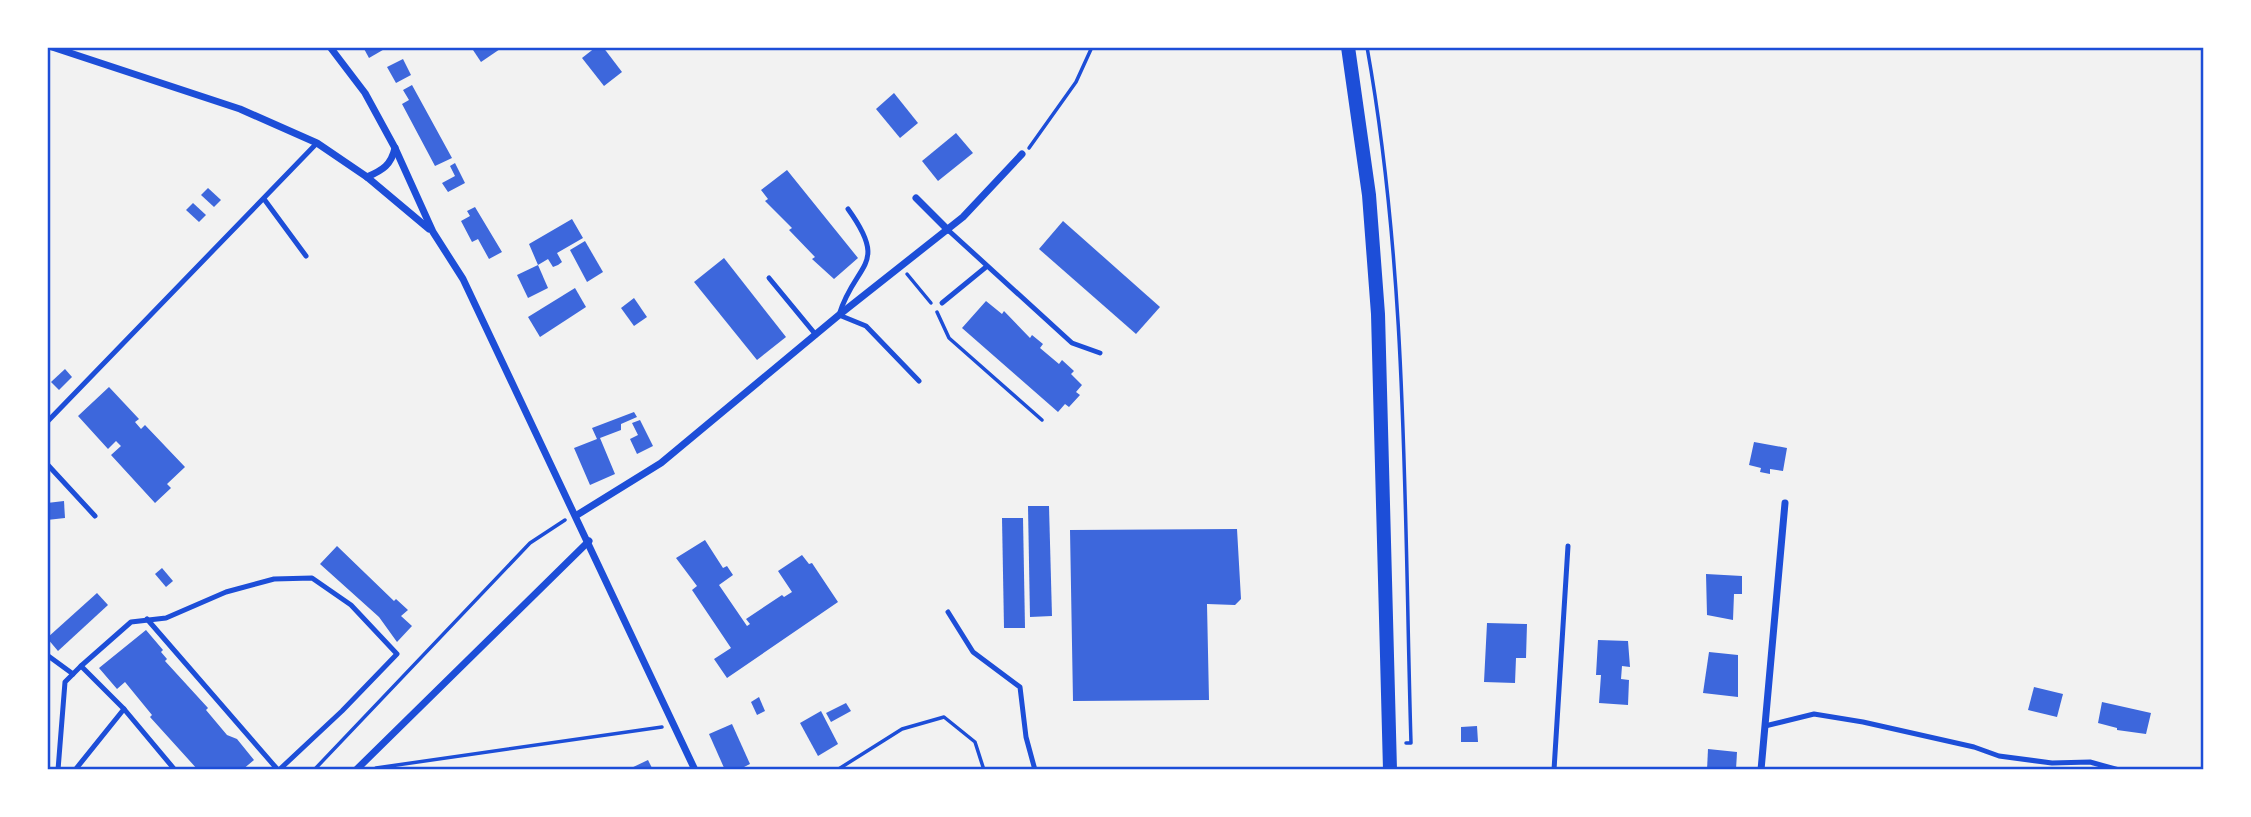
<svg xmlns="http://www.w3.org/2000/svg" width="2251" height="817" font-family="Manrope,sans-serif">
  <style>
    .building { fill: #3d67dc }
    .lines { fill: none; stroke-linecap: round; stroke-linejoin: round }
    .path { stroke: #1d4ed8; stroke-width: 3.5 }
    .service { stroke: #1d4ed8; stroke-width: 5 }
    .minor { stroke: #1d4ed8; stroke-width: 7 }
    .secondary { stroke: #1d4ed8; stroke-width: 14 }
    .neatline { fill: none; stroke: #1d4ed8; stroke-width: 2.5 }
  </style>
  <rect width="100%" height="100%" fill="#f2f2f2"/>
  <!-- building -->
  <g class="building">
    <polygon points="363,47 388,47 369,58"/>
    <polygon points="471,47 503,47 481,62"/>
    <polygon points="596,47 603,47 622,72 604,86 582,58"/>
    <polygon points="403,59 411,75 396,83 387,67"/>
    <polygon points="412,85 452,158 435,166 402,104 409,100 403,90"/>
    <polygon points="894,93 918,123 900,138 876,109"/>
    <polygon points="956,133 973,153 938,181 922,161"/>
    <polygon points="455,163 465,183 448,192 442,183 455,176 450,166"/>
    <polygon points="787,170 858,258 834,279 812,259 815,257 789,230 792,228 765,201 768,199 761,190"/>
    <polygon points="208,188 221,200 214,207 201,195"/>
    <polygon points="193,203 206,215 199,222 186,210"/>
    <polygon points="475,207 502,252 489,259 478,239 472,242 461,221 470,216 467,211"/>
    <polygon points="572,219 583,238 557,253 562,262 558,265 553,267 548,259 538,265 529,244"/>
    <polygon points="1063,221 1160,307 1136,334 1039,249"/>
    <polygon points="585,241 603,272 587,282 570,250"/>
    <polygon points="724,258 786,337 757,360 694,282"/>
    <polygon points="538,265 548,288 528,298 517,275"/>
    <polygon points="575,288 586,307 540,337 528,317"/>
    <polygon points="634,298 647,317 634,326 621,308"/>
    <polygon points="986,301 1002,314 1004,311 1030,338 1032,335 1043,344 1040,348 1059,364 1062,360 1074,371 1071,374 1082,385 1076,392 1080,395 1069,407 1065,404 1058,412 962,328"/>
    <polygon points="65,369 72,377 59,390 51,382"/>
    <polygon points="109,387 139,419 135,422 141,429 145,425 185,467 167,484 171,488 155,503 111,455 121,446 116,441 108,449 78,416"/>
    <polygon points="634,412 637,417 621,424 621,430 600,438 615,474 590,485 574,448 597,439 592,428"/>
    <polygon points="640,420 653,446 637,454 630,439 638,435 632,423"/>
    <polygon points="1754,442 1787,448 1783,471 1770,469 1770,474 1760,472 1761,468 1749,465"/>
    <polygon points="64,501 65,518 47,520 47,503"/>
    <polygon points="1028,506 1049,506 1052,616 1030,617"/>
    <polygon points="1002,518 1023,518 1025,628 1004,628"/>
    <polygon points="1237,529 1241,599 1235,605 1207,604 1209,700 1073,701 1070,530"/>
    <polygon points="705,540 723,568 727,566 733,575 719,585 747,626 750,624 746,619 782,595 784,597 792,592 778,571 802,555 809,564 812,563 838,602 727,678 714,659 731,648 692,590 697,586 676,558"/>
    <polygon points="337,546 394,601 396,599 408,610 401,616 412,626 397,642 379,617 320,564"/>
    <polygon points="162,568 173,581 166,587 155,574"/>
    <polygon points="1706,574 1742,576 1742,594 1734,594 1733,620 1707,615"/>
    <polygon points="97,593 108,605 58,651 47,638"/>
    <polygon points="1487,623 1527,624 1526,658 1516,658 1515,683 1484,682"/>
    <polygon points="146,630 163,650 161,652 167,659 165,661 208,708 206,710 227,735 237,739 254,760 242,770 198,770 150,717 152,715 125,682 117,689 99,668"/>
    <polygon points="1598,640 1628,641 1630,667 1622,666 1621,679 1629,680 1628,705 1599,703 1601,675 1596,675"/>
    <polygon points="1709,652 1738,655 1738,697 1703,693"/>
    <polygon points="2034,687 2063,694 2057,717 2028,710"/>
    <polygon points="759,697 765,711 757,715 751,702"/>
    <polygon points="2102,702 2151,713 2146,734 2117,730 2117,728 2098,723"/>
    <polygon points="846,703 851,711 831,722 826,713"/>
    <polygon points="821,711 838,744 818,756 800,723"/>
    <polygon points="732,724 750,764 738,770 725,770 709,734"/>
    <polygon points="1477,726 1478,742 1461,742 1461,727"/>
    <polygon points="1708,749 1737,752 1736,770 1707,770"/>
    <polygon points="648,760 653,770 627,770"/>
  </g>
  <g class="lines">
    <!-- path -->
    <g class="path">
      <path d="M 1367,47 C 1408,276 1404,511 1411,743 L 1406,743"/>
      <polyline points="1029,148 1076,82 1092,47"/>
      <polyline points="907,274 931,303"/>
      <polyline points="937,312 949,338 1042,420"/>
      <polyline points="376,768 662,727"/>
      <polyline points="314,770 530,543 565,520"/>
      <polyline points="837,770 902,729 944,717 975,742 984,770"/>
    </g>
    <!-- service -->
    <g class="service">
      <polyline points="264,199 306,256"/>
      <path d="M 848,209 C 890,267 855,262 839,315 L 866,326 L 919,381"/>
      <polyline points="948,230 1072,343 1100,353"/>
      <polyline points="769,278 816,335"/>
      <polyline points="942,303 986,267"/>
      <polyline points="47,422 317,143"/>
      <polyline points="47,464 95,516"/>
      <polyline points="948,612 973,652 1020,687 1026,737 1035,770"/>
      <polyline points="147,619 278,770"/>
      <polyline points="47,655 73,674"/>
      <polyline points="81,666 131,622 166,618 226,592 274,579 312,578 351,605 397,654 342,711 279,770"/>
      <polyline points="124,709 175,770"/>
      <polyline points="1765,726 1814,714 1863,722 1974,747 1999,756 2052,763 2090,762 2119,770"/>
      <polyline points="58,770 65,682 81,666 124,709 75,770"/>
      <polyline points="1554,770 1568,546"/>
    </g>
    <!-- minor -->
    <g class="minor">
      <polyline points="52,47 240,109 317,143 367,177 429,229"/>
      <polyline points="330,47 365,93 395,148 433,232 463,279 695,770"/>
      <path d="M 367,177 C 383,170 391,165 395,148"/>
      <polyline points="916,198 948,230"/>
      <polyline points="577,515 661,463 839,315 963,217 1022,154"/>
      <polyline points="356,770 589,541"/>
      <polyline points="1761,770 1785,503"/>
    </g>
    <!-- secondary -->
    <polyline class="secondary" points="1348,47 1369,195 1378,314 1390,770"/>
  </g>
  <!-- border -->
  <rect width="2251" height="817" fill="none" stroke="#ffffff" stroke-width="98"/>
  <rect x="49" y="49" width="2153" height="719" class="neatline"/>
</svg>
